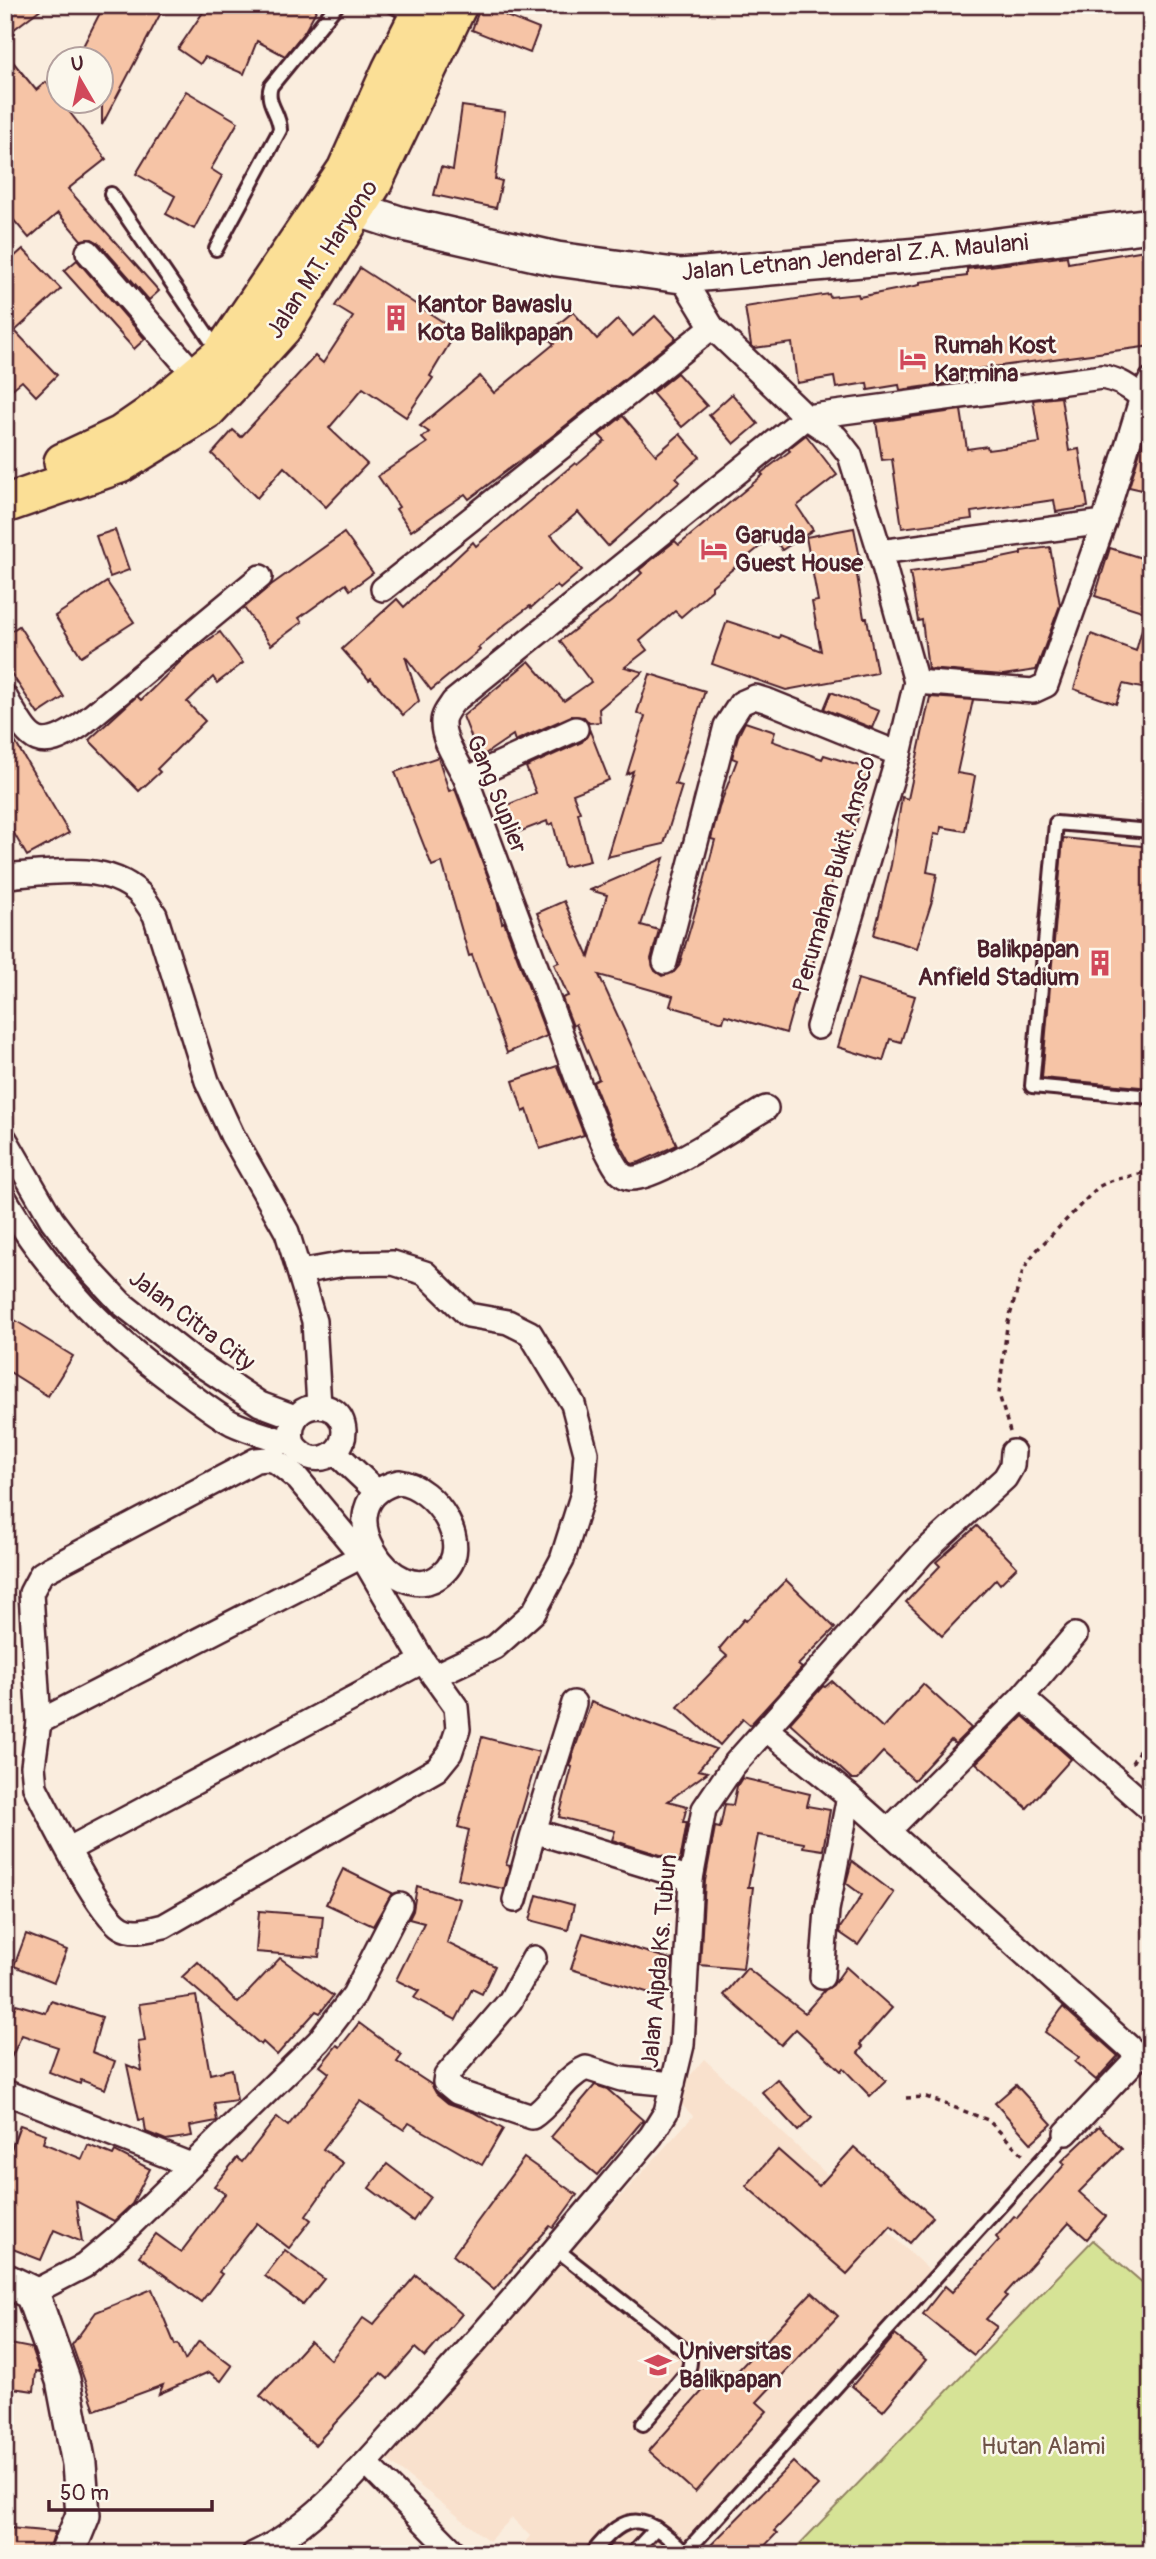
<svg xmlns="http://www.w3.org/2000/svg" width="1156" height="2559" font-family="Pangolin,sans-serif">
  <style>
    .built { fill: #f9e1cd }
    .green { fill: #d6e396; stroke: #908160; stroke-width: 2 }
    .building { fill: #f6c4a6; stroke: #4a1f2b; stroke-width: 2 }
    .lines { fill: none; stroke-linecap: round; stroke-linejoin: round }
    .lane-casing { stroke: #4a1f2b; stroke-width: 18 }
    .street-casing { stroke: #4a1f2b; stroke-width: 28 }
    .secondary-casing { stroke: #4a1f2b; stroke-width: 38 }
    .primary-casing { stroke: #4a1f2b; stroke-width: 42 }
    .path { stroke: #4a1f2b; stroke-width: 3.5; stroke-dasharray: 5 5; stroke-linecap: butt }
    .lane { stroke: #fbf7ec; stroke-width: 12 }
    .street { stroke: #fbf7ec; stroke-width: 23 }
    .secondary { stroke: #fbf7ec; stroke-width: 33 }
    .primary { stroke: #fbdf96; stroke-width: 37 }
    .labels { text-anchor: middle; stroke-width: 5; stroke-linejoin: round; paint-order: stroke }
    .street-label { font-size: 24px; fill: #4a1f2b; stroke: #fbf7ec }
    .poi-label { font-size: 24px; font-weight: bold; fill: #4a1f2b; stroke: #fbf7ec; text-anchor: start }
    .park-label { font-size: 24px; fill: #6d5046; stroke: #fbf7ec }
  </style>
  <rect width="100%" height="100%" fill="#faedde"/>
  <filter id="ink" filterUnits="userSpaceOnUse"><feTurbulence type="fractalNoise" baseFrequency=".0143" numOctaves="2"/><feDisplacementMap in="SourceGraphic" scale="14" xChannelSelector="R" yChannelSelector="G"/><feConvolveMatrix kernelMatrix="1 2 1 2 8 2 1 2 1" color-interpolation-filters="sRGB"/></filter>
  <g filter="url(#ink)">
    <!-- built -->
    <polygon class="built" points="704,2059 932,2273 676,2554 528,2554 523,2545 530,2536 512,2518 489,2541 385,2458 693,2116 673,2096"/>
    <!-- green -->
    <polygon class="green" points="1093,2240 1151,2290 1151,2554 790,2554"/>
    <!-- building -->
    <g class="building">
      <polygon points="5,5 46,5 5,36"/>
      <polygon points="104,5 165,5 102,125 102,60 76,60"/>
      <polygon points="208,5 319,5 305,31 285,56 257,41 244,74 205,57 200,64 178,49"/>
      <polygon points="481,5 508,12 506,16 539,29 530,53 472,30"/>
      <polygon points="5,52 36,90 46,82 106,159 68,189 159,291 149,300 99,243 92,239 81,240 58,213 29,238 5,210"/>
      <polygon points="186,91 238,122 211,169 222,176 194,229 166,214 175,196 136,174"/>
      <polygon points="462,106 505,112 495,179 502,181 496,208 434,195 441,167 453,170"/>
      <polygon points="23,249 61,289 15,331 57,375 36,396 22,381 5,395 5,265"/>
      <polygon points="1151,249 1151,346 963,371 964,376 957,377 957,382 900,390 899,385 868,390 867,383 836,388 834,377 797,383 792,343 754,348 751,345 745,307 829,294 830,297 858,294 859,297 920,285 920,282 967,276 967,269 1067,256 1068,263"/>
      <polygon points="77,260 145,339 134,349 64,271"/>
      <polygon points="360,268 457,331 430,376 433,378 406,417 363,388 329,428 367,464 326,507 284,467 257,498 212,454 233,430 241,437 315,356 323,363 353,317 335,306"/>
      <polygon points="573,312 597,339 618,319 633,336 655,316 676,338 550,438 469,499 465,494 411,531 396,509 399,507 378,476 427,443 422,438 429,432 420,426 480,376 494,393 554,344 545,335"/>
      <polygon points="677,373 707,406 682,427 652,393"/>
      <polygon points="732,394 758,424 734,444 709,415"/>
      <polygon points="1061,397 1069,451 1079,449 1088,507 1056,512 1054,500 971,512 972,519 902,528 892,459 882,460 876,422 961,410 967,449 987,446 988,450 1040,443 1033,400"/>
      <polygon points="623,416 656,455 680,434 700,457 676,478 680,482 608,546 578,512 551,535 582,570 560,589 557,585 531,608 530,606 506,624 478,648 480,650 431,690 405,656 419,701 403,715 371,678 369,680 342,649 397,599 404,607 473,542 476,546 575,463 577,465 605,441 599,435"/>
      <polygon points="806,435 837,475 797,506 813,530 782,550 773,536 712,586 712,590 681,617 675,611 640,641 647,650 625,667 643,672 599,709 600,722 589,723 584,717 571,716 515,741 513,735 482,756 476,749 463,716 529,661 564,701 591,682 560,641 612,601 642,573 639,570 675,541 679,545 763,475 761,473 790,451 788,449"/>
      <polygon points="1144,438 1151,439 1151,492 1129,487"/>
      <polygon points="854,528 862,568 856,569 864,618 867,618 877,673 786,690 712,664 727,621 779,638 780,635 821,651 812,602 818,601 806,537"/>
      <polygon points="115,530 129,570 110,577 96,536"/>
      <polygon points="344,533 373,573 350,590 346,584 299,618 302,622 271,645 244,608 271,585"/>
      <polygon points="1050,547 1060,605 1036,670 1003,675 928,669 922,620 918,621 910,572 987,561 1021,554 1021,551"/>
      <polygon points="1110,548 1151,561 1151,614 1095,596"/>
      <polygon points="107,582 134,622 81,656 55,616"/>
      <polygon points="1145,618 1151,619 1151,690 1123,684 1116,704 1074,689 1091,634 1136,651"/>
      <polygon points="19,626 64,697 38,714 5,664 5,635"/>
      <polygon points="220,632 243,663 217,683 213,677 187,702 205,721 157,769 160,772 139,791 89,740 137,696 141,700 187,655"/>
      <polygon points="650,674 705,691 675,784 682,786 664,844 607,857 633,771 627,774 645,716 637,713"/>
      <polygon points="831,692 879,711 872,728 824,709"/>
      <polygon points="930,697 973,700 957,773 975,776 965,831 941,827 940,835 934,834 927,872 937,874 932,901 917,948 874,935 891,865 902,797 908,799"/>
      <polygon points="745,722 775,732 772,741 822,759 824,755 869,769 858,804 862,805 853,834 847,832 813,944 818,946 812,967 805,965 786,1033 725,1015 723,1022 670,1006 673,996 599,975 677,1145 640,1162 631,1164 612,1129 593,1082 599,1079 576,1024 573,1026 562,998 568,996 554,964 559,962 537,913 564,901 589,957 607,895 590,890 664,858 641,925 659,930 651,959 655,971 662,976 674,972 679,966 704,882 715,840 711,839 719,808 737,760 732,758 738,736"/>
      <polygon points="5,725 69,833 27,856 5,818"/>
      <polygon points="590,731 609,780 573,794 580,812 578,813 590,861 564,867 553,823 548,825 547,821 511,835 500,808 536,793 526,767 582,742"/>
      <polygon points="438,757 449,791 455,789 497,901 502,923 504,922 547,1036 507,1053 472,955 469,956 442,862 432,866 395,772"/>
      <polygon points="1063,838 1151,847 1151,1088 1042,1078"/>
      <polygon points="858,979 915,996 901,1042 890,1039 883,1061 838,1047"/>
      <polygon points="557,1066 584,1135 540,1149 527,1110 523,1112 513,1081"/>
      <polygon points="5,1314 73,1356 48,1396 5,1369"/>
      <polygon points="977,1526 1017,1567 1000,1584 996,1579 942,1636 906,1602 940,1566 936,1562"/>
      <polygon points="786,1580 835,1628 798,1665 802,1668 750,1725 743,1719 720,1745 678,1707 727,1656 719,1649 744,1619 746,1621"/>
      <polygon points="832,1681 883,1728 923,1684 971,1728 955,1744 951,1740 914,1780 883,1752 858,1779 852,1779 790,1723 823,1686 825,1687"/>
      <polygon points="591,1702 716,1749 698,1770 708,1772 668,1801 687,1806 683,1822 687,1822 680,1861 612,1840 615,1831 559,1817 572,1767 569,1766"/>
      <polygon points="1023,1716 1071,1759 1027,1808 976,1763"/>
      <polygon points="482,1737 539,1752 506,1865 510,1866 504,1889 458,1879 469,1830 458,1827"/>
      <polygon points="742,1778 810,1794 807,1806 830,1810 823,1850 803,1847 804,1843 758,1835 748,1887 753,1887 743,1969 700,1965 705,1881 715,1827 720,1828 725,1804 733,1805 737,1786"/>
      <polygon points="852,1861 894,1893 858,1945 839,1932 840,1928 862,1895 846,1883"/>
      <polygon points="343,1869 392,1893 373,1926 326,1904"/>
      <polygon points="417,1886 460,1899 447,1943 495,1966 482,1994 472,1989 456,2020 414,1998 419,1991 396,1980 424,1923 409,1919 413,1911"/>
      <polygon points="537,1895 574,1905 568,1930 530,1920"/>
      <polygon points="259,1911 323,1916 319,1957 256,1952"/>
      <polygon points="583,1933 673,1960 663,1997 571,1969"/>
      <polygon points="26,1934 67,1950 54,1982 14,1966"/>
      <polygon points="280,1958 333,1996 320,2013 316,2011 277,2055 263,2042 261,2045 182,1977 198,1962 238,2003"/>
      <polygon points="846,1967 892,2008 860,2044 863,2047 858,2053 886,2081 870,2096 843,2068 841,2071 796,2029 781,2045 724,1995 747,1968 805,2013 825,1990 833,1985"/>
      <polygon points="196,1996 210,2074 232,2069 237,2100 214,2103 217,2121 190,2126 192,2136 166,2140 146,2132 144,2119 139,2120 127,2065 142,2071 138,2042 145,2041 139,2004"/>
      <polygon points="51,2001 102,2017 92,2052 115,2061 105,2089 81,2080 80,2084 49,2072 58,2047 22,2035 7,2066 5,2065 5,2035 16,2004 46,2013"/>
      <polygon points="1063,2007 1118,2056 1096,2080 1075,2062 1079,2057 1045,2032"/>
      <polygon points="359,2023 402,2055 397,2062 432,2085 436,2093 448,2103 473,2112 503,2129 482,2165 409,2123 404,2130 360,2101 323,2149 343,2163 306,2216 311,2220 289,2248 257,2223 219,2272 222,2274 201,2302 139,2256 156,2234 181,2252 225,2194 214,2186 237,2158 242,2162 277,2117 288,2126 329,2073 320,2066 337,2045 340,2047"/>
      <polygon points="777,2079 812,2118 798,2131 762,2092"/>
      <polygon points="595,2085 607,2089 643,2120 597,2175 551,2137"/>
      <polygon points="1016,2085 1052,2124 1031,2143 995,2103"/>
      <polygon points="20,2125 46,2134 43,2143 82,2159 88,2145 113,2155 115,2151 150,2169 132,2204 114,2221 76,2201 82,2242 54,2230 41,2260 5,2246 5,2166"/>
      <polygon points="1099,2126 1122,2149 1079,2192 1106,2216 1087,2239 1069,2223 1005,2294 1007,2296 986,2319 997,2327 974,2355 923,2314 945,2286 952,2292 999,2240 996,2237 1014,2216 1017,2218 1065,2164 1062,2161"/>
      <polygon points="854,2147 933,2217 910,2243 891,2226 847,2274 746,2186 778,2150 819,2186"/>
      <polygon points="524,2158 577,2195 553,2228 550,2226 494,2290 453,2255"/>
      <polygon points="387,2164 430,2197 413,2221 369,2188"/>
      <polygon points="285,2250 324,2279 303,2305 265,2276"/>
      <polygon points="416,2275 462,2314 425,2357 415,2348 388,2379 381,2373 315,2445 260,2396 310,2341 331,2360 363,2318 373,2325"/>
      <polygon points="152,2289 175,2345 178,2344 185,2360 199,2341 232,2366 221,2381 209,2372 159,2394 163,2385 95,2410 72,2345 96,2312"/>
      <polygon points="812,2292 838,2316 757,2402 767,2411 695,2492 649,2451 721,2370 731,2378"/>
      <polygon points="895,2335 926,2360 883,2411 852,2386"/>
      <polygon points="5,2343 31,2348 40,2373 36,2372 34,2391 5,2387"/>
      <polygon points="793,2462 818,2486 774,2531 777,2533 757,2554 702,2554"/>
      <polygon points="9,2528 55,2532 48,2554 7,2554"/>
    </g>
    <g class="lines">
      <!-- lane casing -->
      <g class="lane-casing">
        <g id="lane">
          <polyline points="392,5 414,17"/>
          <polyline points="111,194 219,352"/>
          <path d="M 216,249 L 280,130 C 280,113 265,103 271,86 L 337,5"/>
          <polyline points="1151,831 1056,823 1032,1086 1151,1097"/>
          <path d="M 556,2249 L 687,2352 C 691,2359 691,2363 688,2371 L 643,2424"/>
          <path d="M 592,2554 C 628,2507 646,2515 685,2553"/>
          <polyline points="632,2554 656,2528"/>
          <polyline points="684,2554 1066,2133"/>
        </g>
      </g>
      <!-- street casing -->
      <g class="street-casing">
        <g id="street">
          <polyline points="88,252 196,376"/>
          <polyline points="681,276 712,327 806,417 836,437 850,455 880,552 916,682 899,754 818,1027"/>
          <polyline points="880,552 1104,522"/>
          <polyline points="383,589 712,327"/>
          <polyline points="916,682 1033,691 1046,685 1104,522 1142,397 1151,380"/>
          <path d="M 5,697 C 29,737 34,757 81,725 L 260,577"/>
          <polyline points="466,779 576,729"/>
          <path d="M 5,876 C 47,873 105,861 139,893 C 145,899 150,908 155,915 L 207,1081 L 232,1135 L 287,1232 L 314,1321 L 319,1406"/>
          <polyline points="665,962 726,726 741,703 755,697 768,701 899,754"/>
          <path d="M 766,1108 C 740,1123 654,1181 630,1178 C 619,1177 612,1160 607,1151 C 586,1109 572,1062 555,1018 C 525,938 496,859 466,779 C 459,763 442,741 443,722 C 443,715 449,708 453,702 L 806,417 L 1102,377 C 1123,380 1133,392 1151,402"/>
          <polyline points="5,1139 52,1220 90,1270 121,1303 192,1359 221,1378 260,1404 295,1417"/>
          <path d="M 5,1199 C 53,1280 111,1339 188,1393 C 202,1403 217,1415 232,1423 C 251,1432 273,1437 293,1444 C 303,1459 321,1464 336,1451 C 341,1446 344,1439 344,1431 C 342,1393 281,1400 293,1444"/>
          <polyline points="300,1272 345,1264 393,1263 425,1273 468,1315 508,1322 530,1333 573,1404 586,1453 583,1493 562,1560 534,1612 495,1647 434,1676"/>
          <polyline points="335,1452 377,1492"/>
          <path d="M 268,1459 L 277,1462 L 298,1479 L 362,1556 L 423,1661 L 456,1707 L 458,1729 L 450,1753 L 437,1769 L 164,1926 C 150,1929 134,1935 121,1927 C 97,1912 50,1816 35,1787 L 33,1766 L 39,1722 L 31,1593 L 41,1574 L 49,1569 L 256,1460 Z"/>
          <path d="M 399,1482 C 435,1486 476,1546 442,1574 C 395,1615 321,1500 399,1482 Z"/>
          <polyline points="1022,1697 1075,1635"/>
          <polyline points="39,1722 362,1556"/>
          <polyline points="767,1730 849,1796 1139,2056"/>
          <polyline points="534,1831 574,1703"/>
          <polyline points="888,1831 1022,1697 1151,1810"/>
          <polyline points="69,1849 423,1661"/>
          <polyline points="515,1900 534,1831 691,1879"/>
          <path d="M 534,1958 L 510,2001 L 446,2076 L 445,2082 L 457,2092 L 532,2117 C 553,2104 563,2078 586,2068 L 621,2079 L 673,2084"/>
          <polyline points="822,1977 827,1910 849,1796"/>
          <polyline points="5,2092 191,2165"/>
          <polyline points="1066,2133 1139,2056 1151,2052"/>
          <polyline points="32,2293 84,2266 116,2239 319,2041 354,1995 400,1905"/>
          <polyline points="366,2463 456,2554"/>
          <path d="M 254,2554 C 318,2524 364,2464 411,2413 C 494,2323 572,2229 651,2136 L 666,2112 L 682,2045 L 691,1879 L 704,1809 L 733,1766 L 922,1554 L 1005,1478 L 1012,1466 L 1013,1452"/>
        </g>
      </g>
      <!-- secondary casing -->
      <g class="secondary-casing">
        <g id="secondary">
          <polyline points="356,209 399,223 557,259 681,276 930,254 1151,225"/>
          <polyline points="5,2280 32,2293 63,2380 79,2464 83,2515 67,2554"/>
        </g>
      </g>
      <!-- primary casing -->
      <g class="primary-casing">
        <g id="primary">
          <polyline points="63,462 121,435 150,415 221,355 346,170 391,70 424,5"/>
          <polyline points="5,504 120,464 205,412 237,378 283,327 373,183 458,5"/>
        </g>
      </g>
      <!-- path -->
      <g class="path">
        <polyline points="1010,1432 999,1394 1007,1326 1023,1270 1035,1252 1098,1187 1110,1181 1151,1171"/>
        <polyline points="1132,1763 1151,1731"/>
        <polyline points="906,2098 926,2097 988,2120 1024,2156"/>
      </g>
      <!-- lane -->
      <use href="#lane" class="lane"/>
      <!-- street -->
      <use href="#street" class="street"/>
      <!-- secondary -->
      <use href="#secondary" class="secondary"/>
      <!-- primary -->
      <use href="#primary" class="primary"/>
    </g>
  </g>
  <!-- icons -->
  <defs>
    <g id="building-bare" transform="scale(2.1)"><path d="M-4-6H4V6H1V3H-1V6H-4ZM-2.5-4.3h1.7v1.8h-1.7ZM.8-4.3h1.7v1.8H.8ZM-2.5-1h1.7V.8h-1.7ZM.8-1h1.7V.8H.8Z" fill="#d1495b" stroke="#fbf7ec" stroke-width="2.5" paint-order="stroke"/></g>
    <g id="hotel-bare" transform="scale(2.1)"><path d="M-6-4.5h1.5V1H6V5H4.5V3h-9V5H-6ZM-4 0a1.8 1.8 0 1 1 3.6 0ZM.5 0V-2.5h3Q6-2.5 6 0Z" fill="#d1495b" stroke="#fbf7ec" stroke-width="2.5" paint-order="stroke"/></g>
    <g id="university-bare" transform="scale(2.1)"><path d="M0-5L7-2L0 1L-7-2ZM-4 1L0 2.5L4 1V4Q0 6-4 4Z" fill="#d1495b" stroke="#fbf7ec" stroke-width="2.5" paint-order="stroke"/></g>
  </defs>
  <g fill-rule="evenodd">
    <use href="#building-bare" x="396" y="318"/>
    <use href="#hotel-bare" x="913" y="359"/>
    <use href="#hotel-bare" x="714" y="549"/>
    <use href="#building-bare" x="1100" y="963"/>
    <use href="#university-bare" x="658" y="2365"/>
  </g>
  <g class="labels">
    <!-- street labels -->
    <g class="street-label">
      <text transform="translate(855 257) rotate(-5)" y="8">Jalan Letnan Jenderal Z.A. Maulani</text>
      <text transform="translate(322 259) rotate(-57)" y="8">Jalan M.T. Haryono</text>
      <text transform="translate(497 794) rotate(68)" y="8">Gang Suplier</text>
      <text transform="translate(834 874) rotate(-74)" y="8">Perumahan Bukit Amsco</text>
      <text transform="translate(192 1320) rotate(37)" y="8">Jalan Citra City</text>
      <text transform="translate(659 1961) rotate(-85)" y="8">Jalan Aipda Ks. Tubun</text>
    </g>
    <!-- poi labels -->
    <g class="poi-label">
      <text x="417" y="312">Kantor Bawaslu<tspan x="417" dy="28">Kota Balikpapan</tspan></text>
      <text x="934" y="353">Rumah Kost<tspan x="934" dy="28">Karmina</tspan></text>
      <text x="735" y="543">Garuda<tspan x="735" dy="28">Guest House</tspan></text>
      <text x="1079" y="957" text-anchor="end">Balikpapan<tspan x="1079" dy="28">Anfield Stadium</tspan></text>
      <text x="679" y="2359">Universitas<tspan x="679" dy="28">Balikpapan</tspan></text>
    </g>
    <!-- park labels -->
    <g class="park-label">
      <text x="1043" y="2454">Hutan Alami</text>
    </g>
  </g>
  <!-- margin -->
  <rect width="1156" height="2559" fill="none" stroke="#fbf7ec" stroke-width="28"/>
  <rect x="14" y="14" width="1128" height="2531" fill="none" stroke="#4a1f2b" stroke-width="2.5" filter="url(#ink)"/>
  <!-- north arrow -->
  <g transform="translate(80 80) rotate(351)"><circle r="33" fill="#fbf7ec" stroke="#b4a19f" stroke-width="2"/>
  <path d="M0-5L12 26L0 18L-12 26Z" fill="#d1495b"/>
  <text y="-10" font-size="19" font-weight="bold" text-anchor="middle" fill="#4a1f2b">U</text>
  </g>
  <!-- scale -->
  <path d="M49 2500v10h163v-10" fill="none" stroke="#4a1f2b" stroke-width="3.5"/>
  <text x="60" y="2500" font-size="21" fill="#4a1f2b" stroke="#fbf7ec" stroke-width="5" paint-order="stroke">50 m</text>
</svg>
